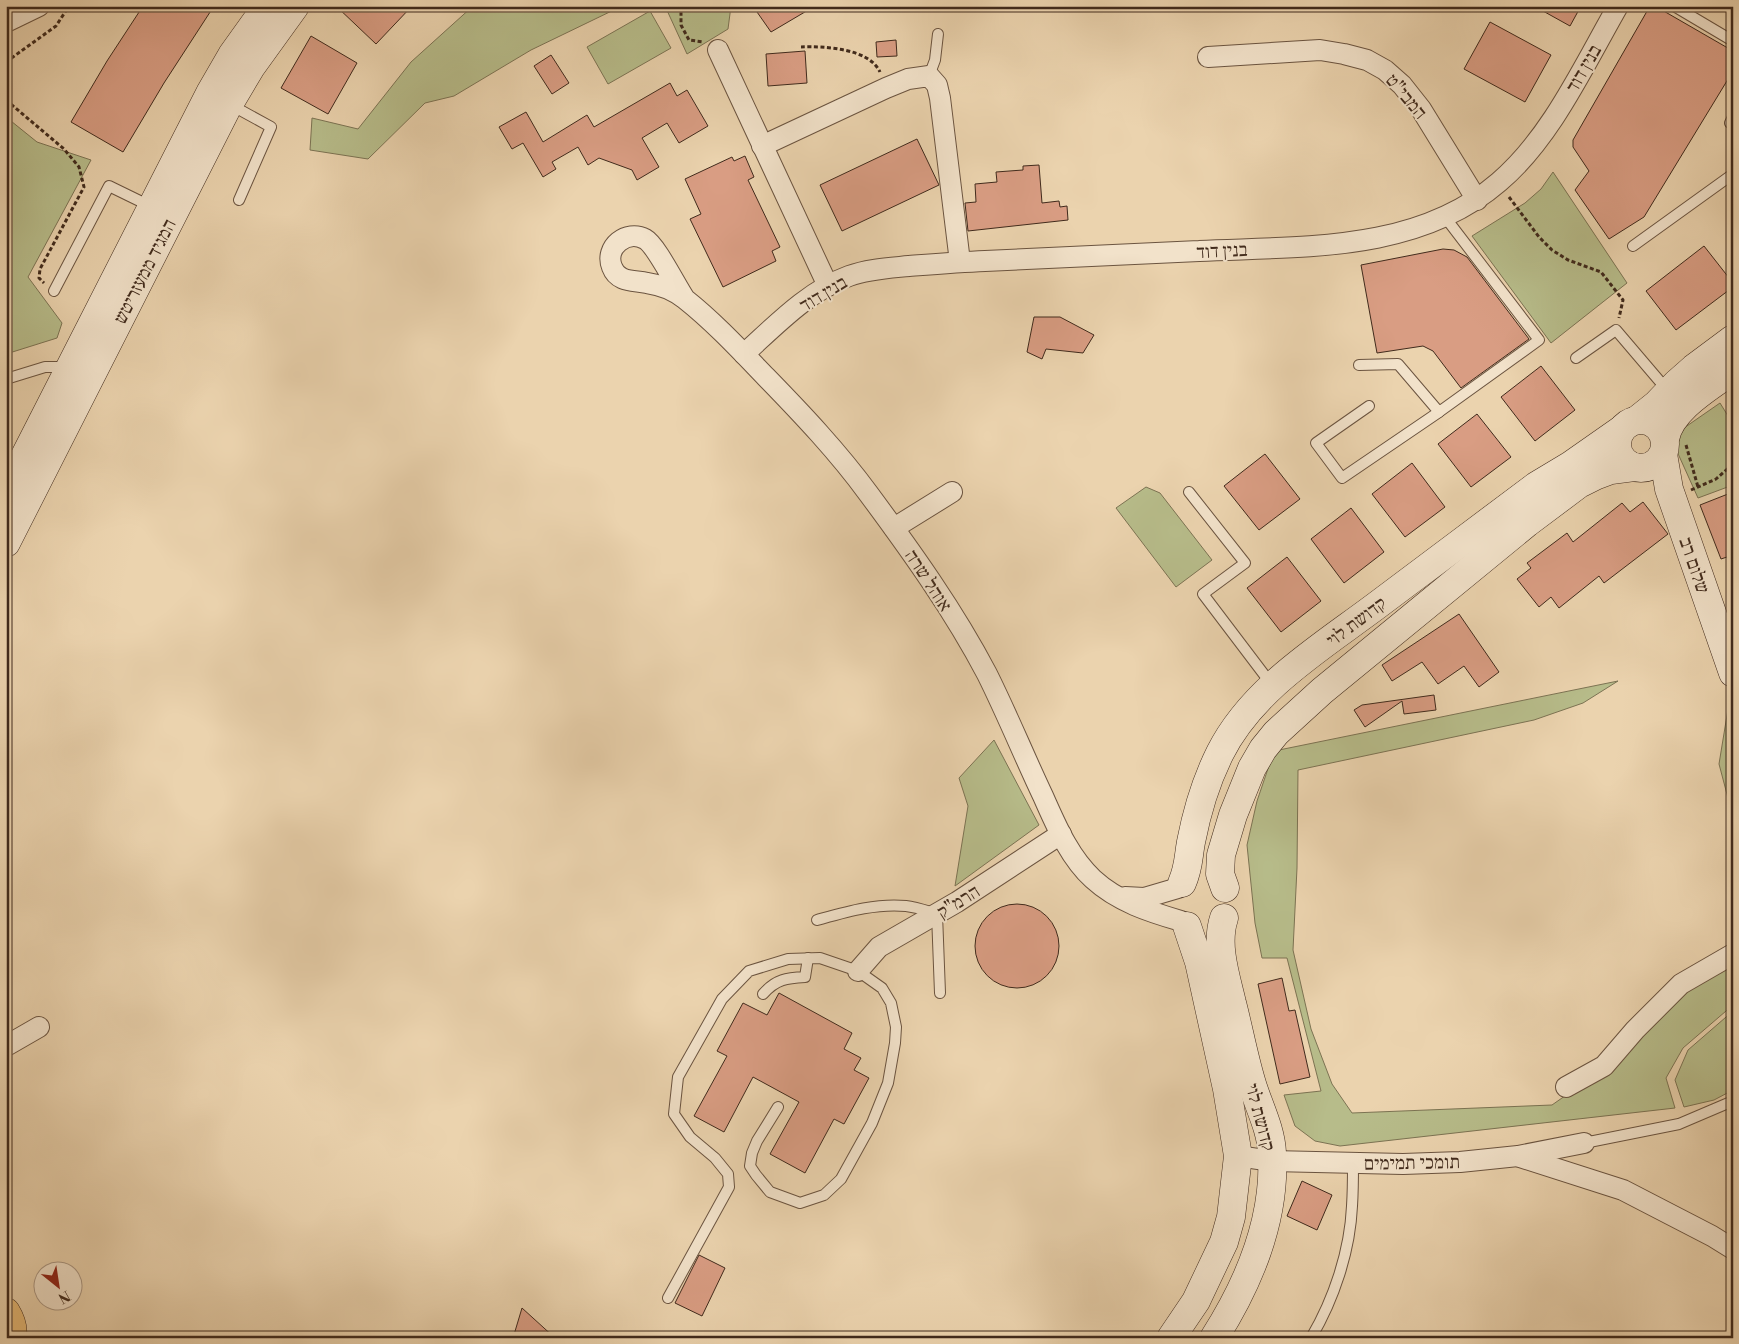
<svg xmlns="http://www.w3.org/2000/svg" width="1739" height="1344" font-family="'Libre Bodoni','Frank Ruhl Libre',serif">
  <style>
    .green { fill: #b7bc8a; stroke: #7c7353 }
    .building { fill: #d99d83; stroke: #402a1c }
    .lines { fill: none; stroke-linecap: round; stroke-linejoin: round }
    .lane-casing { stroke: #6b5440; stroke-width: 12 }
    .street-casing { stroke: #6b5440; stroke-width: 22 }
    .secondary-casing { stroke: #402a1c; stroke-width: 29 }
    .primary-casing { stroke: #402a1c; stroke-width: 29 }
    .path { stroke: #402a1c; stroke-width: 3; stroke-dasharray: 4 2.5; stroke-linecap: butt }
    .lane { stroke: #f2e2ca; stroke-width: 10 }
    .street { stroke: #f2e2ca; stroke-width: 20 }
    .secondary { stroke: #f2e2ca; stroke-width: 28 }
    .primary { stroke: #e6ba77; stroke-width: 28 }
    .labels { text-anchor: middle; stroke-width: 4; stroke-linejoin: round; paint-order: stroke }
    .street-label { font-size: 19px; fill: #402a1c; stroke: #f2e2ca }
  </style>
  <rect width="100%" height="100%" fill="#ebd3ae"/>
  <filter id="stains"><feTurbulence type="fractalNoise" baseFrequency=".004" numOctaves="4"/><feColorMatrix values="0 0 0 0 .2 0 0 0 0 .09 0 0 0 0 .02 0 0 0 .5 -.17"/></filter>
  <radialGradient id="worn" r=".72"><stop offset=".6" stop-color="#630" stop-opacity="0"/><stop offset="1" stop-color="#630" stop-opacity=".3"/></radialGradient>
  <!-- green -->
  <g class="green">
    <polygon points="473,6 622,6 531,50 454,96 425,103 368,159 310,150 312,118 358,129 411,62"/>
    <polygon points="665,6 731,6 728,29 687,54"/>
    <polygon points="650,11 671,48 608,84 587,47"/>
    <polygon points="6,117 37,142 91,160 28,277 62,323 57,338 6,354"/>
    <polygon points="1553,172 1627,283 1551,343 1472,236 1525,203 1541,189"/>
    <polygon points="1720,403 1733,424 1733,485 1698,498 1675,447 1681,430"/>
    <polygon points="1146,487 1160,493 1212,560 1176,587 1116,508"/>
    <polygon points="1618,681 1583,703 1534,720 1298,770 1297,868 1293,950 1311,1029 1332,1084 1352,1113 1552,1105 1629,1051 1644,1025 1733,952 1733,1005 1683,1048 1666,1078 1675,1108 1340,1146 1315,1141 1295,1126 1284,1095 1321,1091 1287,958 1262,958 1255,923 1247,845 1257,801 1274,751"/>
    <polygon points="1728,709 1733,718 1733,817 1719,764"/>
    <polygon points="994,740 1039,825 955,886 968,806 959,778"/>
    <polygon points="1733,1011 1733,1090 1714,1100 1684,1107 1675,1080 1688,1050"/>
  </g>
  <!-- building -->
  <g class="building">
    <polygon points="143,6 214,6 164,83 123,152 71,122 107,61"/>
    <polygon points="336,6 412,6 376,44"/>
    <polygon points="765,6 815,6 771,32 757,12"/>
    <polygon points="1534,6 1581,6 1570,26"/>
    <polygon points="1650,6 1655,6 1733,51 1733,71 1644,217 1609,239 1575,190 1589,171 1573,147 1573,140"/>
    <polygon points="1490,22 1551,55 1525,102 1464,69"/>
    <polygon points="311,36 357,63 328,114 281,88"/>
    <polygon points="896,40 897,56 877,57 876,42"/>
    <polygon points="805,51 807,83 768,86 766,54"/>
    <polygon points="551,55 569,83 552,94 534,66"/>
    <polygon points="670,83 677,96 687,90 708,126 679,143 667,123 642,138 659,167 637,180 632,170 599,158 588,165 578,147 552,162 556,169 543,177 523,143 512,149 499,127 526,112 543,142 587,115 594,127"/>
    <polygon points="917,139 939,185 842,231 820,185"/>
    <polygon points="745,156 754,177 748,180 780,247 772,251 776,261 723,287 690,219 701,214 685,179 732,157 734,161"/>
    <polygon points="1039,165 1042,203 1059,201 1060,207 1067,206 1068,220 968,231 965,203 976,202 975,184 997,182 996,172 1023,170 1023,166"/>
    <polygon points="1704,246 1733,283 1733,287 1676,330 1646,291"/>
    <polygon points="1443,249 1454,250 1467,257 1529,339 1461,388 1433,351 1423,346 1377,353 1361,265"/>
    <polygon points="1034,317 1060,317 1094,335 1083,353 1046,349 1042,359 1027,352"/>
    <polygon points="1541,366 1575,410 1535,441 1501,397"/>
    <polygon points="1477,414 1511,457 1471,487 1438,444"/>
    <polygon points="1265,454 1300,499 1259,530 1224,486"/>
    <polygon points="1412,463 1445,507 1405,537 1372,494"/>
    <polygon points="1733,492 1733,555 1721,559 1700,505"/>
    <polygon points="1643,502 1668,534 1604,583 1599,576 1559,608 1551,597 1539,607 1517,579 1531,568 1527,563 1567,533 1573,542 1622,503 1630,512"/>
    <polygon points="1351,508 1384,552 1344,583 1311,539"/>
    <polygon points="1287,557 1321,601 1281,632 1247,588"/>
    <polygon points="1459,614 1499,672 1479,687 1464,666 1438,684 1422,662 1392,681 1382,665"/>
    <polygon points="1434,695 1436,710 1404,714 1402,701 1365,727 1354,710 1362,705"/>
    <circle cx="1017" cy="946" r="42"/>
    <polygon points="1282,978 1289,1011 1295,1010 1310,1077 1280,1084 1258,984"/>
    <polygon points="779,993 852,1033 844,1049 861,1058 854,1070 869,1078 844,1124 834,1119 805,1173 770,1154 799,1102 753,1077 724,1132 694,1116 727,1056 717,1051 743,1003 767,1015"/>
    <polygon points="1302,1181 1332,1195 1317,1230 1287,1216"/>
    <polygon points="699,1255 725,1268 702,1316 675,1303"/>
    <polygon points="522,1308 555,1338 513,1338"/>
  </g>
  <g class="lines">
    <!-- lane casing -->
    <g class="lane-casing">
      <g id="lane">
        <polyline points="1674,6 1733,41"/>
        <polyline points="929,76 935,60 938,34"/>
        <polyline points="231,105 271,127 239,200"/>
        <polyline points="1730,123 1733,117"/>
        <polyline points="1633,246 1733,174"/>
        <polyline points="54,291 109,186 150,206"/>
        <polyline points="1576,358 1616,330 1668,391"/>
        <polyline points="1359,365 1398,364 1439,412 1539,340 1445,217"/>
        <polyline points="6,379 45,367 69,367"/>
        <polyline points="1369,406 1316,443 1342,478 1439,412"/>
        <polyline points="1189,492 1245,563 1203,594 1272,685"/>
        <path d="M 817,920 C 846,912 876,903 906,906 C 916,907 927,911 937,914 L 940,993"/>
        <path d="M 763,994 C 776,979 787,978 805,977 L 808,958"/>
        <polyline points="1584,1143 1679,1124 1733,1101"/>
        <polyline points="668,1298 729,1187 728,1174 715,1158 690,1137 674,1114 678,1077 722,999 749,971 788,959 820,958 858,971 882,988 891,1003 896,1027 895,1043 888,1083 872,1123 841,1179 824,1195 800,1203 770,1192 756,1175 750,1166 752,1153 757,1141 778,1107"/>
        <path d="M 1311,1338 C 1334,1299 1350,1251 1352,1206 C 1353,1191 1353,1177 1353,1163"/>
      </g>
    </g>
    <!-- street casing -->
    <g class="street-casing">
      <g id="street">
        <polyline points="6,22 39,6"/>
        <polyline points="718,50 828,286"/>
        <polyline points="1208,57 1320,50 1344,54 1367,60 1385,70 1402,85 1421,109 1477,200"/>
        <polyline points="762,146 886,88 908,79 929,76 937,85 940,98 960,262"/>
        <path d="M 685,299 C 676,286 656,245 645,239 C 627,229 604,247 612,267 C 618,283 634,280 647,283 C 661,285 674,290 685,299 C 714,322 740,350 766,377 C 802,414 838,452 868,493 C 911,551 954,611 987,674 C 1007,714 1024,756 1043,796 C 1056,825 1069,857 1093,879 C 1118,902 1150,912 1181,921"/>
        <path d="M 744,354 C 776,325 808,291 849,276 C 868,269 889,268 909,266 C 935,264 960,262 985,261 C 1057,257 1128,254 1199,251 C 1301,246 1417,253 1499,182 C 1551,138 1584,65 1618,6"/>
        <polyline points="894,528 952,492"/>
        <polyline points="1125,897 1144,898 1178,888"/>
        <polyline points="858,971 879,947 957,902 1061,834"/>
        <polyline points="6,1046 39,1027"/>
        <polyline points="1566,1087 1604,1066 1635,1030 1681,984 1733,954"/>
        <polyline points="1238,1156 1272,1161 1403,1164 1460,1162 1518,1156 1584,1143"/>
        <polyline points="1520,1157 1623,1190 1712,1236 1733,1249"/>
      </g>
    </g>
    <!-- secondary casing -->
    <g class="secondary-casing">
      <g id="secondary">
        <circle cx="1641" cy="444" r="24"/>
        <polyline points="1637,420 1657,404 1677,383 1694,368 1733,339"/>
        <path d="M 1665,439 C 1670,409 1711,386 1733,370"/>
        <polyline points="1663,454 1669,489 1733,673"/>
        <polyline points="6,493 210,93 232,55 267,6"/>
        <polyline points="6,543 229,104 251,67 295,6"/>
        <path d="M 1182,883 C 1189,867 1188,858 1191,842 C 1197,811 1206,781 1220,753 C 1252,689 1320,648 1376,606 C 1429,566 1483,526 1536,486 L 1571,465 L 1621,430"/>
        <polyline points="1225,888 1220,874 1221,855 1233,815 1252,768 1263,749 1276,733 1322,691 1527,523 1579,484 1595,476 1611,470 1634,467"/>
        <polyline points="1171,1338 1196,1301 1224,1242 1231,1217 1238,1156 1227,1089 1199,962 1187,926"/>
        <path d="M 1214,1338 C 1249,1283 1276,1219 1272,1153 C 1271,1129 1259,1107 1252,1084 C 1244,1058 1239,1030 1232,1003 C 1226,977 1215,945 1224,918"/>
      </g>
    </g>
    <!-- primary casing -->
    <g class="primary-casing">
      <path id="primary" d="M 6,1312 C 11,1320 14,1329 12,1338"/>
    </g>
    <!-- path -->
    <g class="path">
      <polyline points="683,6 681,8 681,25 689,40 704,42"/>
      <path d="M 801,47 C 823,46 869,48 880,72"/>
      <polyline points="6,62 56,26 69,6"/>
      <polyline points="6,100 64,149 79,167 84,187 40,269 39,278 44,283"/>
      <polyline points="1509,197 1539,237 1552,250 1568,260 1601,272 1623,300 1619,318"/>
      <polyline points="1686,445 1698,487"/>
      <polyline points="1691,490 1716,479 1733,464"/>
    </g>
    <!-- lane -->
    <use href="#lane" class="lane"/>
    <!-- street -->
    <use href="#street" class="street"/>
    <!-- secondary -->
    <use href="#secondary" class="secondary"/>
    <!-- primary -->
    <use href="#primary" class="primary"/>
  </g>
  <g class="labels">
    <!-- street labels -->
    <g class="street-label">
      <text transform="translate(1583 68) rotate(-60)" y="7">בנין דוד</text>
      <text transform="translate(1407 96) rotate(50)" y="7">המבי"ט</text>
      <text transform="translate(1222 250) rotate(-3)" y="7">בנין דוד</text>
      <text transform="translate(144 271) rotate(-63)" y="7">המגיד ממעזריטש</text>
      <text transform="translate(823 293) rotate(-31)" y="7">בנין דוד</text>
      <text transform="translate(1695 565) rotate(71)" y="7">שלום רב</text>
      <text transform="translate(929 580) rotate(57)" y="7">אוהל שרה</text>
      <text transform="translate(1356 621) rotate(-37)" y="7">קדושת לוי</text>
      <text transform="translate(958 901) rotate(-32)" y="7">הרמ"ק</text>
      <text transform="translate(1261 1117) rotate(75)" y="7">קדושת לוי</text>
      <text transform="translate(1412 1162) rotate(-1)" y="7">תומכי תמימים</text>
    </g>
  </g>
  <!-- margin -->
  <rect width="1739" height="1344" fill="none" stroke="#ebd3ae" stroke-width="25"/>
  <rect x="8" y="8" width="1724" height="1329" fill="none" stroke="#402a1c" stroke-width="2.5"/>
  <rect x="12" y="12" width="1714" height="1319" fill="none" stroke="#402a1c"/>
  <!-- north arrow -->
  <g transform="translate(58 1286) rotate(150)"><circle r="24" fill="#f2e2ca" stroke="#ab9884"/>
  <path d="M0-4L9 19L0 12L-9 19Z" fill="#8f2418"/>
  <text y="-8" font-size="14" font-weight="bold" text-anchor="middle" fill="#402a1c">N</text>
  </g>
  <rect width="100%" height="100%" filter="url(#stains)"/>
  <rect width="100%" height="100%" fill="url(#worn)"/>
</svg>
